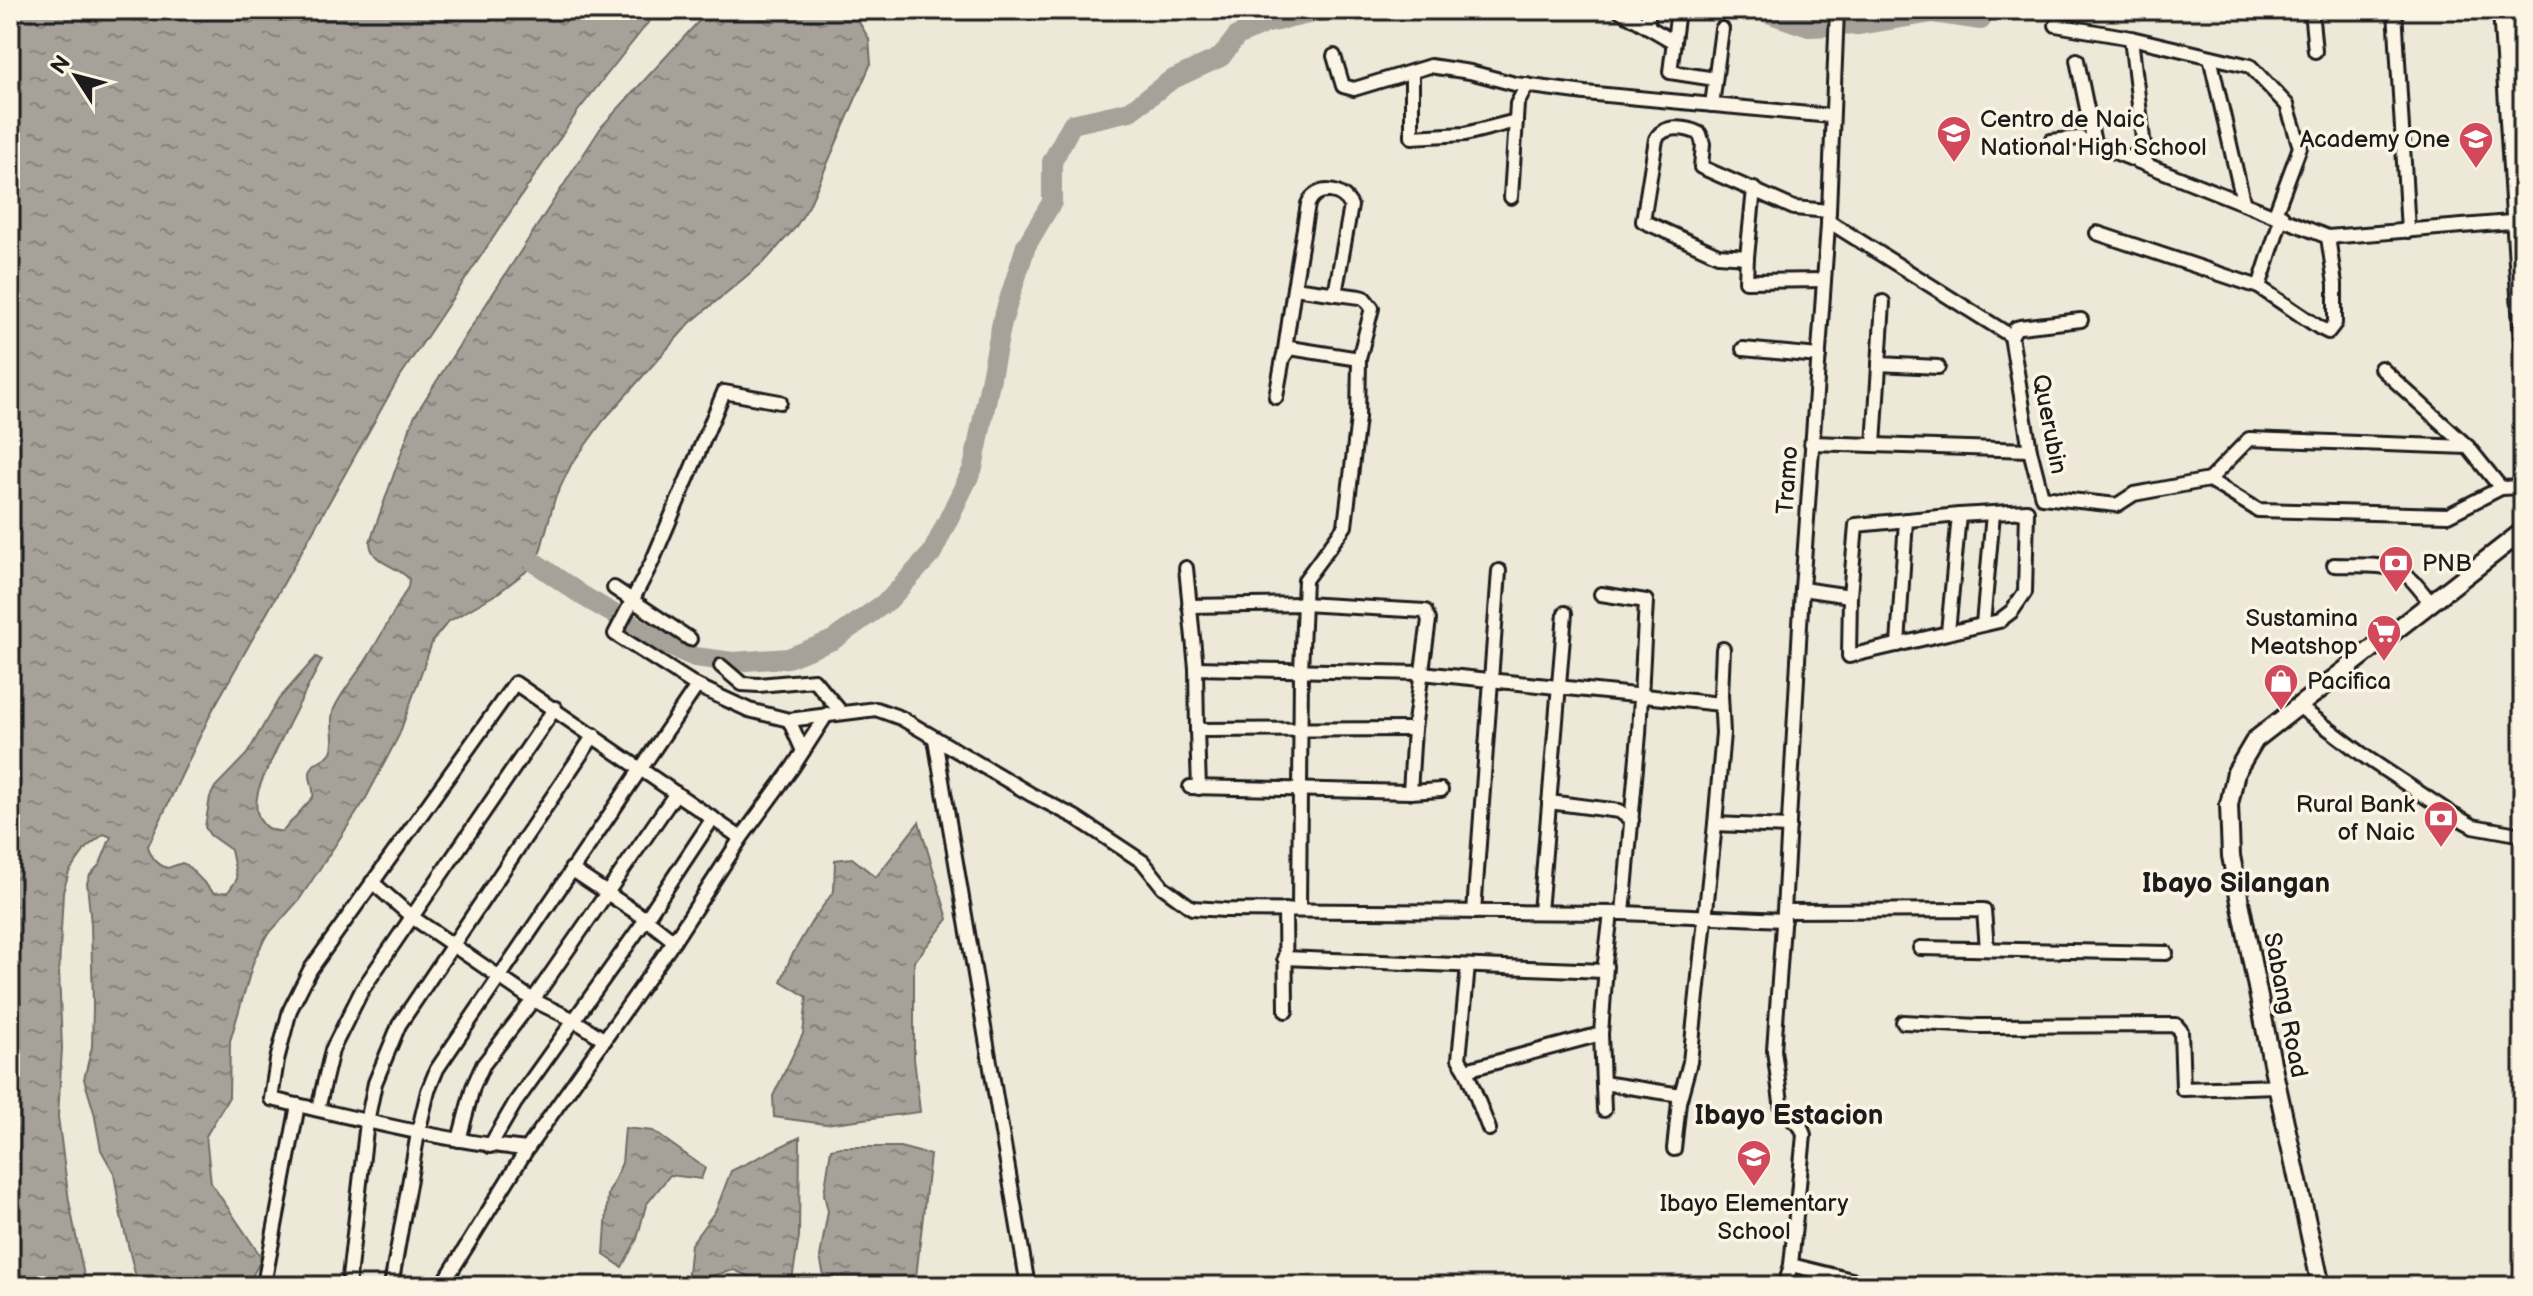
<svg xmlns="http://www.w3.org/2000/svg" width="2533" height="1296" font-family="'Balsamiq Sans',sans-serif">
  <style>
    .water { fill: url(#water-ripples); stroke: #6f6c67; stroke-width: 2 }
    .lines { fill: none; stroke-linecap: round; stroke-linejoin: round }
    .river { stroke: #a7a299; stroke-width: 20 }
    .minor-casing { stroke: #1c1c1c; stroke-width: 18 }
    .major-casing { stroke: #1c1c1c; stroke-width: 22 }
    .minor { stroke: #fcf5e5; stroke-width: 12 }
    .major { stroke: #fcf5e5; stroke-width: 16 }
    .labels { text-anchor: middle; stroke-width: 7; stroke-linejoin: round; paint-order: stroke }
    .poi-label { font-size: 24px; fill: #1c1c1c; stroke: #fcf5e5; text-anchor: start }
    .street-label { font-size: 24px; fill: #1c1c1c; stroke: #fcf5e5 }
    .quarter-label { font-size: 28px; font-weight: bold; fill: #1c1c1c; stroke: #fcf5e5 }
  </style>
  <defs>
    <pattern id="water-ripples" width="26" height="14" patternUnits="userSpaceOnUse" patternTransform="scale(2)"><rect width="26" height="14" fill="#a7a299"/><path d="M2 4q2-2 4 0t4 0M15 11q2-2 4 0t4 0" fill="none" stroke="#87837c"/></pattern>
  </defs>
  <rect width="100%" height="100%" fill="#eee8d9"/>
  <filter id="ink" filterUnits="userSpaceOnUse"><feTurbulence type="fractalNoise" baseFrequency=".0125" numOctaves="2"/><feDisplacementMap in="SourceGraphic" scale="16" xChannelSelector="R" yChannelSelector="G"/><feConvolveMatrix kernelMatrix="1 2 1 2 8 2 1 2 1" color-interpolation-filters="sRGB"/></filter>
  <g filter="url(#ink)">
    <!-- water -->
    <g class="water">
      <path d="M 10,10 L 658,10 L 578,111 L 397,381 L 212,711 L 148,846 C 150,856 158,866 168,868 L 182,863 L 187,865 L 214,893 L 228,892 L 237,879 L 231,850 L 210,835 L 205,827 L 210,797 L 215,787 L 247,754 L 278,700 L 316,657 L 322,660 C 305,692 288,724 273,757 C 268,768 261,780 258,792 C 253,812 260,833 283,831 L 313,797 C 315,788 309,781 310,773 C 312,760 326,761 331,752 C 337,739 328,723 334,709 C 342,690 358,674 368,657 C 382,634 395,610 408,587 L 409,579 C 397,565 371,564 370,542 L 414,417 L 457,349 L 602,126 L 709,10 L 852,10 L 869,39 L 871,63 L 809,206 L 795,228 L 767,259 L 690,323 L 603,421 L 571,465 L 555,498 L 540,552 L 528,570 L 498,593 L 448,622 L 433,640 L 399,735 L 365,800 L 299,900 L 265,938 L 254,960 L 230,1041 L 229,1097 L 206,1136 L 211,1183 L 262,1258 L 247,1286 L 138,1286 L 121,1216 L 114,1173 L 101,1150 L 94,1112 L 84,1079 L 92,1047 L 93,1006 L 91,924 L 87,883 L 90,875 L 100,864 L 111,837 L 104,834 L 87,847 L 69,872 L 63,892 L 59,970 L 62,1048 L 58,1117 L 69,1201 L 86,1286 L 10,1286 Z"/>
      <polygon points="919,822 948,919 914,962 914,1058 920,1112 825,1124 774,1117 773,1096 803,1034 807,997 781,981 791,957 812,921 834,891 835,860 852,858 876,877"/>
      <polygon points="625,1128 653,1131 705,1168 701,1179 670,1175 646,1205 637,1239 622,1267 604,1255 608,1194 622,1163"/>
      <polygon points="800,1137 799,1237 791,1286 755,1279 734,1270 687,1282 691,1244 716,1210 731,1171"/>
      <polygon points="841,1147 900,1147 930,1155 915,1286 826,1286 820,1257 828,1211 824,1194 831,1149"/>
    </g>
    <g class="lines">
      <!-- river -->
      <g class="river">
        <polyline points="1759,10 1809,27 1859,25 1933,13 1981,20"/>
        <polyline points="534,562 583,596 667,645 695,657 733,662 788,658 833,640 889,600 932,553 973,468 1002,322 1026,246 1052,202 1052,162 1072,124 1130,111 1171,80 1221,57 1237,36 1264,24 1318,12 1343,10"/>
      </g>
      <!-- minor casing -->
      <g class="minor-casing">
        <g id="minor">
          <polyline points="1619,10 1674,42"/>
          <polyline points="1678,10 1670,72 1715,79"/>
          <polyline points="2311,10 2315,51"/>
          <polyline points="2395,10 2408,231"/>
          <polyline points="2056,25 2131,38"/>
          <polyline points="1648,27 1648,10"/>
          <polyline points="1334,56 1343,86 1354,89 1430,66 1470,72 1515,84 1585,93 1831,116"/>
          <polyline points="2210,57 2243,201"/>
          <polyline points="2077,60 2094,143"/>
          <polyline points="1412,72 1412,137 1465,134 1516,121"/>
          <polyline points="1712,105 1722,29"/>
          <polyline points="2051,141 2079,138 2328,237 2523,221"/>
          <polyline points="2146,164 2131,38 2250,66 2287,105 2300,147 2275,214"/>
          <path d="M 1754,189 L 1747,257 L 1718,255 L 1643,221 L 1656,139 C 1664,124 1687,127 1700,134 L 1703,144 L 1701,167 L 1794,208 L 1829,211"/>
          <polyline points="1511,197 1517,104 1527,85"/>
          <polyline points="1828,221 2011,336 2030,450 2042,497 2117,505 2134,494 2209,480 2258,510 2448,515 2501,488"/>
          <polyline points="2097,233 2259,287 2282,216"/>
          <polyline points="1747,257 1746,281 1824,280"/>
          <polyline points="2259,287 2320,328 2328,332 2335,323 2335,284 2328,237"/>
          <polyline points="2011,336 2016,328 2020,327 2081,320"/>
          <polyline points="1743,349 1819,356"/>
          <polyline points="1284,356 1294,288"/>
          <polyline points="1879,364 1938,367"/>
          <polyline points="2381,368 2468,447 2501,488 2523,487"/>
          <polyline points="1276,397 1283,358 1290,348 1359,359"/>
          <polyline points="780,402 724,392 652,562 615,634 697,686 749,710 789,720 876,709 901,718 1032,795 1075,817 1143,862 1163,887 1192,908 1225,910 1623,913 1784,920"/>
          <polyline points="1811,443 2030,450"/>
          <polyline points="1874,445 1883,302"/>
          <polyline points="2209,480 2249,439 2468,447"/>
          <polygon points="2027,511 2025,592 2012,611 1999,621 1849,656 1850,596 1856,525 1959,515"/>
          <path d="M 2334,565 C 2356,566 2385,562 2405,574 C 2415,581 2423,594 2431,603"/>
          <polyline points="1186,568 1196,668 1197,730"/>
          <polyline points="614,588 690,639"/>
          <polyline points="1802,589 1850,596"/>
          <polyline points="1601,594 1646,601 1639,734 1623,913"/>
          <polyline points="1189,606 1303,604 1425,611 1429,620 1414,729 1410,792"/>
          <polyline points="1983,624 1993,514"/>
          <polyline points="1948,632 1959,515"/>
          <polyline points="1898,645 1906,520"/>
          <polyline points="721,666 742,684 759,685 814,680 841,712"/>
          <polyline points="1196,668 1422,673 1721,704"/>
          <polyline points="2297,705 2367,758 2453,815 2473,826 2523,835"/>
          <polyline points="789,720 803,751"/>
          <polyline points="935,739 1028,1286"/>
          <polyline points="1190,787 1410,792 1441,790"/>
          <polyline points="1199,788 1197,730 1414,729"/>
          <polyline points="1549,802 1619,811 1632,820"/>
          <polyline points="1715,824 1789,827"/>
          <polyline points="571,869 646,919 674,941"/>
          <polyline points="372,882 412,917 533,1000 574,1020 605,1040"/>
          <polyline points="1285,910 1286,1011"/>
          <path d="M 1299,910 L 1301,670 L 1305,580 L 1345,526 L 1358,418 L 1359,359 L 1372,308 L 1364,298 L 1360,297 L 1294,288 L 1308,204 C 1316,185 1343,188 1351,206 L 1335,294"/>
          <polyline points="1784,911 1984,910 1987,949"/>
          <polyline points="1474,912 1499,571"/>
          <polyline points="1540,912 1565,613"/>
          <polyline points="1920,948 2166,953"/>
          <polyline points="1284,958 1604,971 1611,913"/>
          <polyline points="1468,966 1459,1059 1466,1070 1489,1129"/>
          <polyline points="1903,1022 1978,1026 2176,1025 2181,1031 2183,1089 2278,1086"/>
          <polyline points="1601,1034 1604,1110"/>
          <polyline points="1466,1070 1601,1034 1606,966"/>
          <polyline points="1603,1083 1681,1095"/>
          <polyline points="318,1109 332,1050 362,990 555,708"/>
          <polyline points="459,1140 473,1087 483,1065 533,1000 676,793"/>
          <polyline points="490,1146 515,1103 646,919 713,818"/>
          <path d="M 527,1149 C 440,1141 356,1118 271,1099 L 277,1060 L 290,1010 L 310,970 L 515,683 L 741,838 L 793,767 L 827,714"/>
          <polyline points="1674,1149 1679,1102 1690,1062 1715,824 1723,733 1721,695 1723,649"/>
          <polyline points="1791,1265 1876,1286"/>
          <polyline points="265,1279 298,1105"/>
          <polyline points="348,1286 367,1122 375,1083 399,1025 594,735"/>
          <polyline points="391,1286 418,1133 428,1091 437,1069 697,686"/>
          <polyline points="442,1286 527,1149 674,941 741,838"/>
          <polyline points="1785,1286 1791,1265 1804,1135 1801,1127 1782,1110 1774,1050 1784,911 1802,589 1829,211 1837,10"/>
        </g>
      </g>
      <!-- major casing -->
      <g class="major-casing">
        <g id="major">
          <polyline points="2502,10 2523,342"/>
          <polyline points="2506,28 2523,63"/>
          <polyline points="2321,1286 2272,1063 2231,856 2229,805 2236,772 2255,740 2523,531"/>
        </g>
      </g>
      <!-- minor -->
      <use href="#minor" class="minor"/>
      <!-- major -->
      <use href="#major" class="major"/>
    </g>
  </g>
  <!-- icons -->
  <defs>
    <g id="school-pin" transform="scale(1.8)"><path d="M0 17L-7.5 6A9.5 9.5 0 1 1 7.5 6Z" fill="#d1495b" stroke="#fcf5e5"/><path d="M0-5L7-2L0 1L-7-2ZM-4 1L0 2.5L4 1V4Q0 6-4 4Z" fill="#fff"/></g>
    <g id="bank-pin" transform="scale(1.8)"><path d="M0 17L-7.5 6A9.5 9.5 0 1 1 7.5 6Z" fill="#d1495b" stroke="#fcf5e5"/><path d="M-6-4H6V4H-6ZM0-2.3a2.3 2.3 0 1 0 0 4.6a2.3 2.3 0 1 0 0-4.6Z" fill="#fff"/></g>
    <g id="supermarket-pin" transform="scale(1.8)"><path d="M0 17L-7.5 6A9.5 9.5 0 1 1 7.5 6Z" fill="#d1495b" stroke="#fcf5e5"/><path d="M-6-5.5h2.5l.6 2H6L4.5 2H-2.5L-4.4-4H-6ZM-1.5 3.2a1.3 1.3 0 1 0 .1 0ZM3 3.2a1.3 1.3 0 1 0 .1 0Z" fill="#fff"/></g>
    <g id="shop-pin" transform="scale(1.8)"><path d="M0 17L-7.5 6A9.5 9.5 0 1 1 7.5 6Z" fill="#d1495b" stroke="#fcf5e5"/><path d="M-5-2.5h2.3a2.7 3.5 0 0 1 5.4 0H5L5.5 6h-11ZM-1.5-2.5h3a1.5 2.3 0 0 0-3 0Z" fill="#fff"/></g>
  </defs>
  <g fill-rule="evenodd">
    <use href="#school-pin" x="1954" y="133"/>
    <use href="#school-pin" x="2476" y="139"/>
    <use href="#bank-pin" x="2396" y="563"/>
    <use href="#supermarket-pin" x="2384" y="632"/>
    <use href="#shop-pin" x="2281" y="681"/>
    <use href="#bank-pin" x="2441" y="818"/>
    <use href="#school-pin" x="1754" y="1157"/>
  </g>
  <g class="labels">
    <!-- poi labels -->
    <g class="poi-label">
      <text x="1980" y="127">Centro de Naic<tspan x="1980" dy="28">National High School</tspan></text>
      <text x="2450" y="147" text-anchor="end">Academy One</text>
      <text x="2422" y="571">PNB</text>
      <text x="2358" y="626" text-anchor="end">Sustamina<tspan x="2358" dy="28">Meatshop</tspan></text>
      <text x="2307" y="689">Pacifica</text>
      <text x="2415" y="812" text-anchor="end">Rural Bank<tspan x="2415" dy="28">of Naic</tspan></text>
      <text x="1754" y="1211" text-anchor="middle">Ibayo Elementary<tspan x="1754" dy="28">School</tspan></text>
    </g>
    <!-- street labels -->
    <g class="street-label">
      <text transform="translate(2050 424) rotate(79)" y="8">Querubin</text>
      <text transform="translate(1787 480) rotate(-86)" y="8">Tramo</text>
      <text transform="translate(2286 1005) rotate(79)" y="8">Sabang Road</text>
    </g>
    <!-- quarter labels -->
    <g class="quarter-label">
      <text x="2236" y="892">Ibayo Silangan</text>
      <text x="1789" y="1124">Ibayo Estacion</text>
    </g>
  </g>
  <!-- margin -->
  <rect width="2533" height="1296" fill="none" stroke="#fcf5e5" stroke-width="40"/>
  <rect x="20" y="20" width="2493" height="1256" fill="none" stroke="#1c1c1c" stroke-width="3" filter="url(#ink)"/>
  <!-- north arrow -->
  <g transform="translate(76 76) rotate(306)" stroke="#fcf5e5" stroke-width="6" paint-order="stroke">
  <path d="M0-6L14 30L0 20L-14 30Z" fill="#1c1c1c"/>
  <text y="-12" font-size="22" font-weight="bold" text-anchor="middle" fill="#1c1c1c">N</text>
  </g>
</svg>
